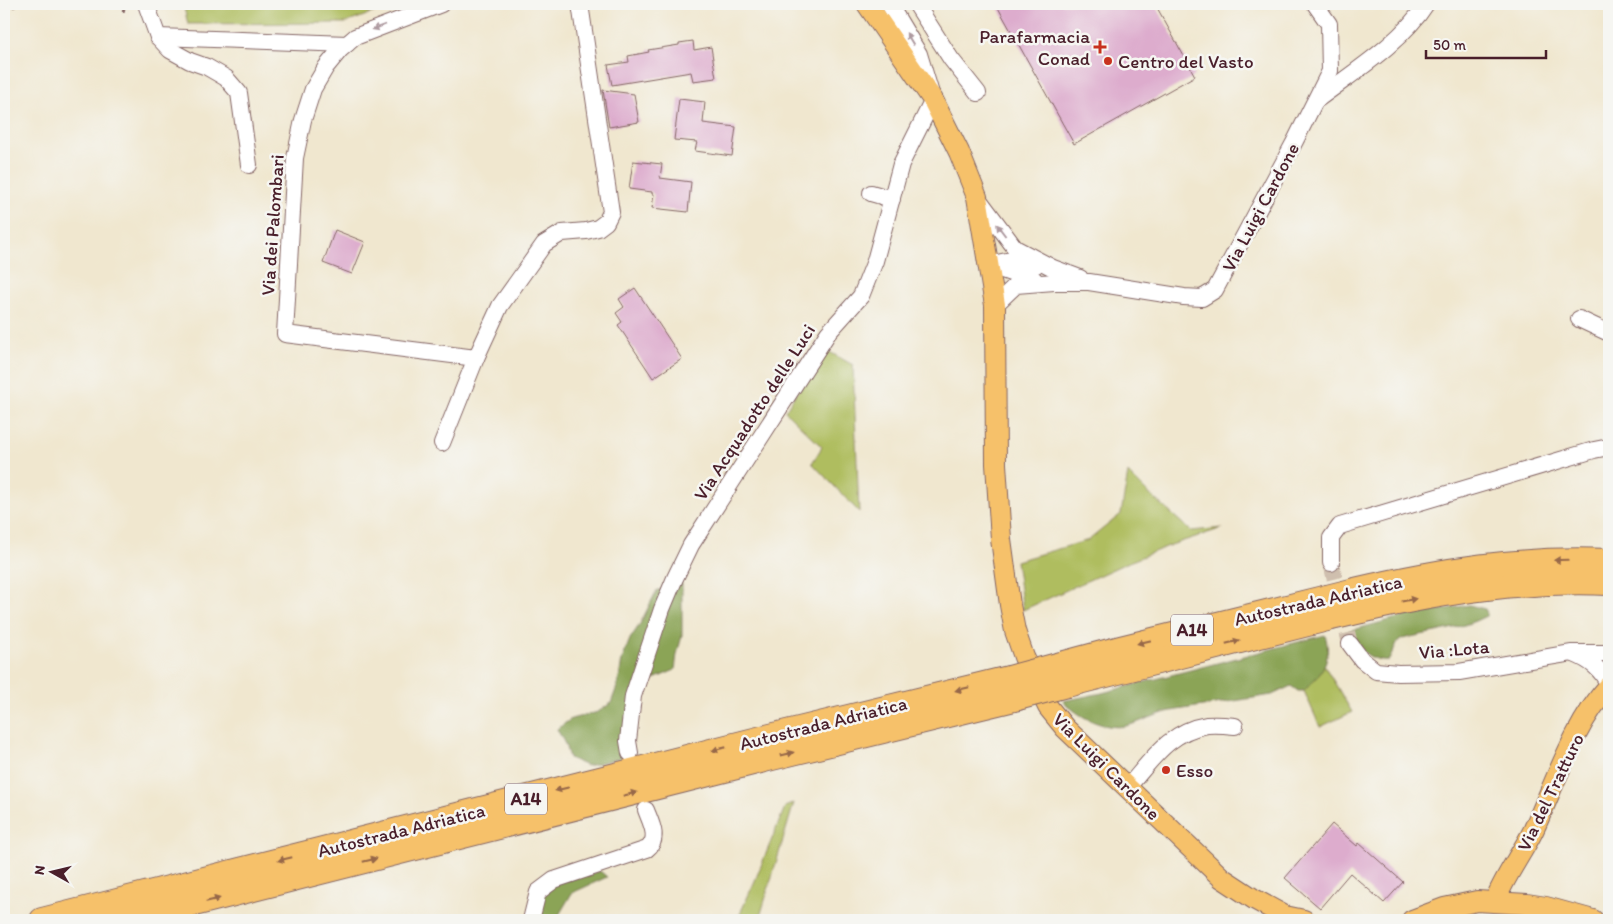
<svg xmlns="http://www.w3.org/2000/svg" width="1613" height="924" font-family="Itim,sans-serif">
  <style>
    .green { fill: #afbd5f; stroke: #7c6e45 }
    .forest { fill: #8ba456; stroke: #6a6240 }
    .building { fill: #ddaccd }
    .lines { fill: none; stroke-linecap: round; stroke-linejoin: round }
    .minor-tunnel { stroke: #cfbfae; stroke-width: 16; stroke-dasharray: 16 8; stroke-linecap: butt }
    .minor-casing { stroke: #846564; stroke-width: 18 }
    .major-casing { stroke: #846564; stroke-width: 22 }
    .highway-casing { stroke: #846564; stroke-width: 26 }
    .path { stroke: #846564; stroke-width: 3; stroke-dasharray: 4 4; stroke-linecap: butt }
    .minor { stroke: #fff; stroke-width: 16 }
    .major { stroke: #f6c16b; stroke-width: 20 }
    .highway { stroke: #f6c16b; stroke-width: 24 }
    .highway-bridge-casing { stroke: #846564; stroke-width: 26; stroke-linecap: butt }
    .highway-bridge { stroke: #f6c16b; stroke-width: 24 }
    .oneway { fill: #ae9aa0 }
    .oneway2 { fill: #976848 }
    .poi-dot { fill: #c8321e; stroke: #f6f6f2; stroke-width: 2 }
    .labels { text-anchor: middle; stroke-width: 5; stroke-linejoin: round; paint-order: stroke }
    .shield { fill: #f6f6f2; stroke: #7e6067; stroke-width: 1 }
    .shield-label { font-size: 18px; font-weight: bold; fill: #4a1f2b }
    .poi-label { font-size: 19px; fill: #4a1f2b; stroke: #f6f6f2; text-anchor: start }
    .street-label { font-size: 19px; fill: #4a1f2b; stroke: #f6f6f2 }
  </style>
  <rect width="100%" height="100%" fill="#f6f6f2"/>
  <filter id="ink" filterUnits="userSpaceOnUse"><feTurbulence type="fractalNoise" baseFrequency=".02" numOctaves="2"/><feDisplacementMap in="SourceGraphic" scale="10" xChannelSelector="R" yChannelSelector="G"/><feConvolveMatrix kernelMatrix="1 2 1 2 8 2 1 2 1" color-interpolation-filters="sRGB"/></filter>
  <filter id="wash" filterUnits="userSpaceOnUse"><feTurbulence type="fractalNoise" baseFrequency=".0096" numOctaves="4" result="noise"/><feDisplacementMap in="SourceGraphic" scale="20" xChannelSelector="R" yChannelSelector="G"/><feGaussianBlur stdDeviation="1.12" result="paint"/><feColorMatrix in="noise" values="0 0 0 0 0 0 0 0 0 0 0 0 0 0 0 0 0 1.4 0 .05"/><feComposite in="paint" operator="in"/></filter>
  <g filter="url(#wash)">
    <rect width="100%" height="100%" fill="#f0e7cf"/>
    <!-- green -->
    <g class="green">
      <polygon points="183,4 395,4 346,23 188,24"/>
      <polygon points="824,349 853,365 859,512 812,463 822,447 785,411"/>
      <polygon points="1128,473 1147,492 1191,531 1223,528 1171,545 1124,564 1023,610 1016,561 1089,540 1121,514"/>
      <polygon points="1324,665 1352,712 1320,727 1304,691 1315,679"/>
      <polygon points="794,803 759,920 737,920 754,883 785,807"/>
    </g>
    <!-- forest -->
    <g class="forest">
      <polygon points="667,580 682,584 682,636 677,654 675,670 640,685 628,756 587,766 569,758 565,744 557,729 571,719 598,712 611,703 618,684 622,660 630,639 640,624 657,590 661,590"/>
      <path d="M 1469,605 L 1485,609 L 1487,613 L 1486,616 C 1460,630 1430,632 1402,639 L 1397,643 L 1389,660 C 1369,662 1356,647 1349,631 L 1405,616 Z"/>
      <path d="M 1325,635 C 1333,661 1321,673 1304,691 L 1298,691 L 1291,686 L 1272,695 L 1171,711 C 1156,714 1142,722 1126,726 C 1103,730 1079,717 1063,701 L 1102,693 Z"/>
      <polygon points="600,871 607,877 572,893 556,920 534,920 544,896 554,883"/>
    </g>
    <g id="blocks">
      <!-- building -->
      <g class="building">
        <polygon points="996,4 1155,4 1195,76 1074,144"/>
        <polygon points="693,41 694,50 711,47 716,78 693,81 691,72 612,85 608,65 629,62 628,56 649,52 648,50 679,45 679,43"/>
        <polygon points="603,90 634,94 639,122 609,127"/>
        <polygon points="679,99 705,102 703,123 736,127 732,156 695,151 697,142 674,140"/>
        <polygon points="633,161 662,164 660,178 691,182 688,212 652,208 654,194 652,194 652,192 629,189"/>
        <polygon points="335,230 365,242 352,274 323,263"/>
        <polygon points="635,288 682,359 653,378 618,325 622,322 616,313 624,307 619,299"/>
        <polygon points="1332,824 1357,846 1359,843 1403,882 1384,903 1350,873 1320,908 1285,878"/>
      </g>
    </g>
  </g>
  <g filter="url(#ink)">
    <use href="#blocks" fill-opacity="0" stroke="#846564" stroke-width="1"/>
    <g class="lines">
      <!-- minor-tunnel -->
      <polyline class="minor-tunnel" points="1331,563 1350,644"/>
      <!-- minor casing -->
      <g class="minor-casing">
        <g id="minor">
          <polyline points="146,4 158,37 347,44"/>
          <polyline points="441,4 355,37 340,50 326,67 313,89 303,120 295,158 285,334 476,358"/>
          <polyline points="916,4 951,59 978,93"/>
          <polyline points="158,37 170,50 190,61 207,67 226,78 239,93 249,165"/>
          <path d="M 1318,99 C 1354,72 1402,42 1426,4"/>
          <polyline points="871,193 892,199"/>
          <polyline points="977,197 1015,248 1053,268 1080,278"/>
          <polyline points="988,265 1019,276 1034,279"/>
          <polyline points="988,265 1011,260 1036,265"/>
          <polyline points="995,305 1016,285 1054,282 1089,282 1184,297 1202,298 1215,290 1295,141 1330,71 1329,24 1315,4"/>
          <polyline points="1579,319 1609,333"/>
          <polyline points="442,443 476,358 500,306 544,244 562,233 586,231 598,228 606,222 611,212 580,4"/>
          <polyline points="1331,563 1331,538 1340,526 1594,450 1609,447"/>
          <polyline points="1350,644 1362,660 1376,671 1398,673 1459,672 1572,653 1609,653"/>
          <path d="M 1574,654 C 1591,661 1601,669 1609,685"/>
          <polyline points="630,753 628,741 633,696 662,609 675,578 691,545 828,333 861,296 875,261 901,164 933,100 919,54 889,4"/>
          <path d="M 1127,788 C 1151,761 1169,731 1207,725 C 1216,724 1226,725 1235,726"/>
          <path d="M 531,920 L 538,892 L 554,880 L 647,849 C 660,839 651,823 646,810"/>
        </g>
      </g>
      <!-- major casing -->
      <g class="major-casing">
        <g id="major">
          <polyline points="867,4 933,100 959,152 977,197 995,305 996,464 1001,539 1010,605 1015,631 1024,657 1048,707 1065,728 1222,878 1254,899 1285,916 1304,920"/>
          <path d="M 1495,901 C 1505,876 1521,855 1533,831 C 1555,784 1574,724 1609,686"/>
          <polyline points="1412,920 1444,908 1477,901 1527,904 1546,907 1593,920"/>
        </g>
      </g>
      <!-- highway casing -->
      <g class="highway-casing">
        <g id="highway">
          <path d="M 1355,590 C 1441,570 1521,557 1609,561"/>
          <path d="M 1361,611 C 1443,592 1525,579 1609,583"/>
          <polyline points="1057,665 1120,648 1327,597"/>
          <polyline points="1067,685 1331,618"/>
          <polyline points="42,920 762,738 1009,678"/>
          <polyline points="131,920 772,758 1018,698"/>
        </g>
      </g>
      <!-- path -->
      <g class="path">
        <polyline points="13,4 16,10"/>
        <polyline points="123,12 125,4"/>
      </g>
      <!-- minor -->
      <use href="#minor" class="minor"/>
      <!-- major -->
      <use href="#major" class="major"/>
      <!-- highway -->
      <use href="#highway" class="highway"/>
      <!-- highway-bridge casing -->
      <g class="highway-bridge-casing">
        <g id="highway-bridge">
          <polyline points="1327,597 1355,590"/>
          <polyline points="1331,618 1361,611"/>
          <polyline points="1009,678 1057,665"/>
          <polyline points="1018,698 1067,685"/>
        </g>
      </g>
      <!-- highway-bridge -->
      <use href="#highway-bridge" class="highway-bridge"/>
    </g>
    <!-- one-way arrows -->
    <defs><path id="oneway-solid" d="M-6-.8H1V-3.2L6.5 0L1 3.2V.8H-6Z" transform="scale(1.25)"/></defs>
    <g class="oneway">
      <use href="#oneway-solid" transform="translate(379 27) rotate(159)"/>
      <use href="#oneway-solid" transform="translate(910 39) rotate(-121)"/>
      <use href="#oneway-solid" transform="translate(1001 230) rotate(-127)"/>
    </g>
    <g class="oneway2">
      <use href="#oneway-solid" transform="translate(1561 560) rotate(179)"/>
      <use href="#oneway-solid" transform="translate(1409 600) rotate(-11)"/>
      <use href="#oneway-solid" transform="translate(1144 642) rotate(166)"/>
      <use href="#oneway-solid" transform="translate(1233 642) rotate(-14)"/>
      <use href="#oneway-solid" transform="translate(962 689) rotate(166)"/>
      <use href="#oneway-solid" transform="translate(719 749) rotate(166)"/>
      <use href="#oneway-solid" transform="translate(787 754) rotate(-14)"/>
      <use href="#oneway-solid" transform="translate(562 789) rotate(166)"/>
      <use href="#oneway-solid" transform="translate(630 794) rotate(-14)"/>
      <use href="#oneway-solid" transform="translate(285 859) rotate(166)"/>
      <use href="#oneway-solid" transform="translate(370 860) rotate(-14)"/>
      <use href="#oneway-solid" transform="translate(213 900) rotate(-14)"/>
    </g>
  </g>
  <!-- markers -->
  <g class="poi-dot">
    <path d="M1097.5 39.5h5v5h5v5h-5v5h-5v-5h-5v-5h5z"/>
    <circle cx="1108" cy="61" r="5"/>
    <circle cx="1166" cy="770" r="5"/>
  </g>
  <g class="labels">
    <!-- shield labels -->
    <g class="shield">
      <rect x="1171" y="614.5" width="42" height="31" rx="4"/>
      <rect x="505" y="783.5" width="42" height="31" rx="4"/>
    </g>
    <g class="shield-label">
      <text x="1192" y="636">A14</text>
      <text x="526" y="805">A14</text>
    </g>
    <!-- poi labels -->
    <g class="poi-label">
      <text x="1090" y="43" text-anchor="end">Parafarmacia<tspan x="1090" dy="22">Conad</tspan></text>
      <text x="1118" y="68">Centro del Vasto</text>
      <text x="1176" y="777">Esso</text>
    </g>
    <!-- street labels -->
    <g class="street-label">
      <text transform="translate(1260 207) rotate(-62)" y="7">Via Luigi Cardone</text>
      <text transform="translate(272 225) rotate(-86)" y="7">Via dei Palombari</text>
      <text transform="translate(754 412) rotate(-57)" y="7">Via Acquadotto delle Luci</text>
      <text transform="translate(1318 600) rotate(-13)" y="7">Autostrada Adriatica</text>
      <text transform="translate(1454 649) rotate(-5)" y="7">Via :Lota</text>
      <text transform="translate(823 723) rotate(-14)" y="7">Autostrada Adriatica</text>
      <text transform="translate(1107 766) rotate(45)" y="7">Via Luigi Cardone</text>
      <text transform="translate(1550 792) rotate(-64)" y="7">Via del Tratturo</text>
      <text transform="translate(401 830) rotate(-14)" y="7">Autostrada Adriatica</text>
    </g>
  </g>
  <!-- margin -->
  <rect width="1613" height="924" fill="none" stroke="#f6f6f2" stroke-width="20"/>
  <!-- north arrow -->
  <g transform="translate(52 872) rotate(278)" stroke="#f6f6f2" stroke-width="4" paint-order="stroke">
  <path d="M0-4L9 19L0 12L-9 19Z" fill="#4a1f2b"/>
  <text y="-8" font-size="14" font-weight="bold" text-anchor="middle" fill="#4a1f2b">N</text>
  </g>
  <!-- scale -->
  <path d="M1426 50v8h120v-8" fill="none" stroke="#4a1f2b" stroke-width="2.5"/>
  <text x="1433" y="50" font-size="15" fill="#4a1f2b" stroke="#f6f6f2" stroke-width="4" paint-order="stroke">50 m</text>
</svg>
